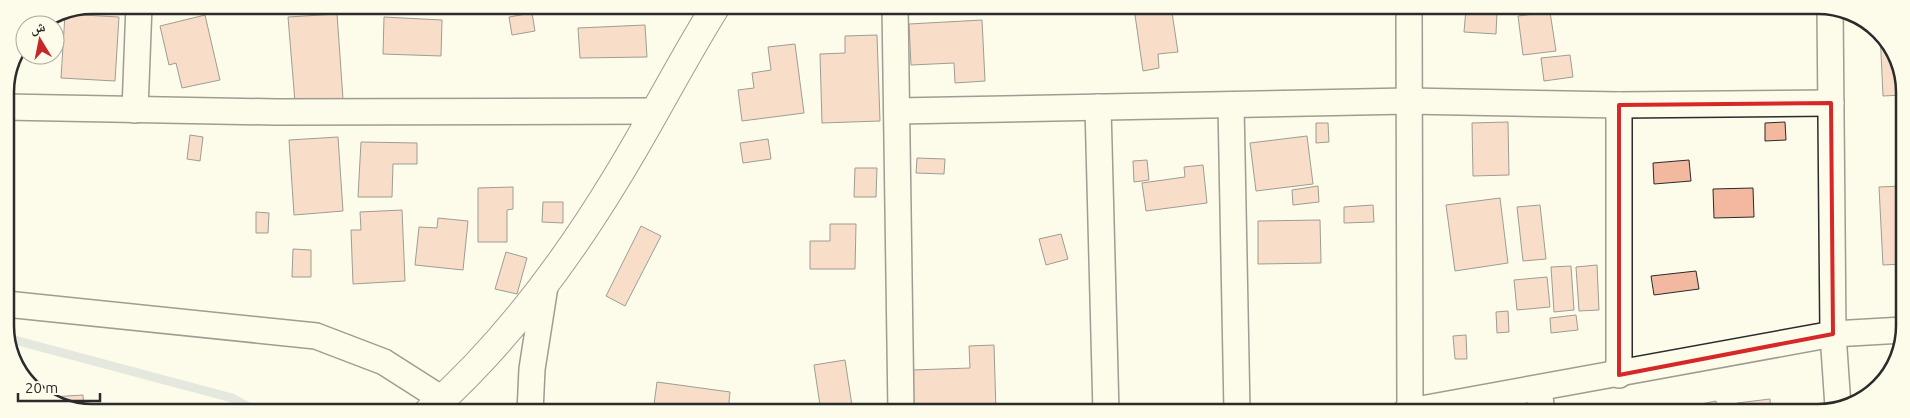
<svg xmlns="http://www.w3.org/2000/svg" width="1910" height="418" font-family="Ubuntu,'Noto Naskh Arabic',sans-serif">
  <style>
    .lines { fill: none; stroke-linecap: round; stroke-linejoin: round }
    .stream { stroke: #c7d0d0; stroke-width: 9 }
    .building { fill: #f2b8a0; stroke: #2b2b2b }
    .minor-casing { stroke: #2b2b2b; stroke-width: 28 }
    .tertiary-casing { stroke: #2b2b2b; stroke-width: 30 }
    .minor { stroke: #fdfbea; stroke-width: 25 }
    .tertiary { stroke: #fdfbea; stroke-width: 28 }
    .marked { fill: none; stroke: #d62828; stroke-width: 4; stroke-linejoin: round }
    .rim { fill: none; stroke: #2b2b2b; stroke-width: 2.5 }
  </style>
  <rect width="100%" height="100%" fill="#fdfbea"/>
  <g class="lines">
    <!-- stream -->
    <polyline class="stream" points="7,338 232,398 257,412"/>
  </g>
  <!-- building -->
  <g class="building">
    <polygon points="1148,6 1171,6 1178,52 1158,54 1159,68 1143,71 1134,8"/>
    <polygon points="1466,9 1497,12 1496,34 1464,32"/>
    <polygon points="1550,12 1556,51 1523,55 1518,16"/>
    <polygon points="532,13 535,31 512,35 509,17"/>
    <polygon points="65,14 119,17 115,81 61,78"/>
    <polygon points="337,14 343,99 295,102 288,17"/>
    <polygon points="205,15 220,80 182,88 176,63 169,65 160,26"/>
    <polygon points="384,17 442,20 441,56 383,54"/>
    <polygon points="982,20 985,81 955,83 954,63 911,65 909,24"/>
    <polygon points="645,25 647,57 580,58 578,28"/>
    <polygon points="1880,31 1903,75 1903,95 1883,96"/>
    <polygon points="877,35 880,121 822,123 820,54 845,53 845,36"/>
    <polygon points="795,44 804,113 742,121 738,90 754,88 752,73 771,70 768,47"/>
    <polygon points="1570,55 1573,77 1544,81 1541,58"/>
    <polygon points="1508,122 1509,175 1473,176 1472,123"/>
    <polygon points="1785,122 1786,140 1765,141 1765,123"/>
    <polygon points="1316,123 1328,123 1329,142 1316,143"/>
    <polygon points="190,135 203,137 200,161 187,159"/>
    <polygon points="1307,136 1313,184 1256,191 1250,143"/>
    <polygon points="338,137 343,211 294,215 289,140"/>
    <polygon points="768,139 771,159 743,163 740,143"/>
    <polygon points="361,142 417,143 417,164 393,164 392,197 358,197"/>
    <polygon points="917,158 945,159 944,174 916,173"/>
    <polygon points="1147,160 1149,180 1134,182 1133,161"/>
    <polygon points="1689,160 1691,181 1654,184 1653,163"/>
    <polygon points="1203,165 1207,203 1146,211 1142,183 1185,177 1184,167"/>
    <polygon points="855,168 877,168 876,197 854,197"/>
    <polygon points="1318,186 1319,202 1293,205 1292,190"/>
    <polygon points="1903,186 1903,264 1883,265 1879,187"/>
    <polygon points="513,187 513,209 507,210 507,242 478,242 478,188"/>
    <polygon points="1753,188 1754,217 1714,218 1713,189"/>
    <polygon points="1500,198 1508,263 1455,271 1446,205"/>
    <polygon points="543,202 563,202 563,223 542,222"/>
    <polygon points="1373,205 1374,222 1344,223 1344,207"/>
    <polygon points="1540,205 1546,259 1523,261 1517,207"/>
    <polygon points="402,210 405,281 353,284 351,230 361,230 360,212"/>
    <polygon points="256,212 269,213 268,233 256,233"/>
    <polygon points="438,218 468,221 463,270 415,265 419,227 437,228"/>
    <polygon points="1320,220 1321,263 1258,264 1258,221"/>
    <polygon points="830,224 856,224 855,269 810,269 810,241 830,241"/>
    <polygon points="641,226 661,236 625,306 606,296"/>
    <polygon points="1061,234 1068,259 1046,265 1039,239"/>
    <polygon points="293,249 311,250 311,277 292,277"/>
    <polygon points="506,252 527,258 517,294 495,289"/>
    <polygon points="1597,265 1599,310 1579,311 1576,267"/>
    <polygon points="1571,266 1574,310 1554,312 1551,267"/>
    <polygon points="1696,271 1699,289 1654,295 1651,276"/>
    <polygon points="1547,277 1550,307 1517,310 1514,280"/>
    <polygon points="1508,311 1509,332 1497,333 1496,312"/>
    <polygon points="1576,315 1578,330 1551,333 1550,318"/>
    <polygon points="1466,335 1467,359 1455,359 1453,336"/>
    <polygon points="994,345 996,412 914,412 912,370 970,368 969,346"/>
    <polygon points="845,360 853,412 821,412 814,365"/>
    <polygon points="657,382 730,392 728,412 653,412"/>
    <polygon points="83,395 84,411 75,411 51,399 51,397"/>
    <polygon points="1770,399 1771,413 1738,413 1737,403"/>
    <polygon points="1716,401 1718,413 1666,413 1666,411"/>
  </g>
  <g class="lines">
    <!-- minor casing -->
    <g class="minor-casing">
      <g id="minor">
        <polyline points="895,6 901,412"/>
        <polyline points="1409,6 1410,412"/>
        <polyline points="1830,7 1833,334 1838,407"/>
        <polyline points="1231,105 1237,412"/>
        <polyline points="5,107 276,112 655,111"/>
        <polyline points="1098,107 1106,412"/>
        <polyline points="135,110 139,5"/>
        <polyline points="897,111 1408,101 1619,105 1831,103"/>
        <polyline points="6,304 316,336 384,362 442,399"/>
        <polyline points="1619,375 1619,105"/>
        <polyline points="1539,389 1542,413"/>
        <polyline points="530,412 532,369 545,286"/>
        <polyline points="1405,412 1833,334 1903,330"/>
      </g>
    </g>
    <!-- tertiary casing -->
    <g class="tertiary-casing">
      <path id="tertiary" d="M 428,412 C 504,345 565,263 617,177 C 652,120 681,62 716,6"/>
    </g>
    <!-- minor -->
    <use href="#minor" class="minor"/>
    <!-- tertiary -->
    <use href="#tertiary" class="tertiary"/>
  </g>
  <!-- marked area -->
  <path d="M0 0H1910V418H0ZM 1831,103 L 1833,334 L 1619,375 L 1619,105 Z" fill="#fdfbea" fill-opacity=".55" fill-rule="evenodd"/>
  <path class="marked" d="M 1831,103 L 1833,334 L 1619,375 L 1619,105 Z"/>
  <!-- crop -->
  <path d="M0 0H1910V418H0ZM92 14H1818A78 78 0 0 1 1896 92V326A78 78 0 0 1 1818 404H92A78 78 0 0 1 14 326V92A78 78 0 0 1 92 14Z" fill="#fdfbea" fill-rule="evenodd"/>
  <path class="rim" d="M92 14H1818A78 78 0 0 1 1896 92V326A78 78 0 0 1 1818 404H92A78 78 0 0 1 14 326V92A78 78 0 0 1 92 14Z"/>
  <!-- north arrow -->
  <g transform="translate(40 40) rotate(350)"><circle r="24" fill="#fdfbea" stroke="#a9a89e"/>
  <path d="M0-4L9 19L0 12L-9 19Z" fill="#c62828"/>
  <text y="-8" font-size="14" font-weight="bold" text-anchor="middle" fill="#2b2b2b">ش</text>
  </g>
  <!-- scale -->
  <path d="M18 393v8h82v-8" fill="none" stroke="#2b2b2b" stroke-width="2.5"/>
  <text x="25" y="393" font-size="15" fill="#2b2b2b" stroke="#fdfbea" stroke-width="4" paint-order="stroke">20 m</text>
</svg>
